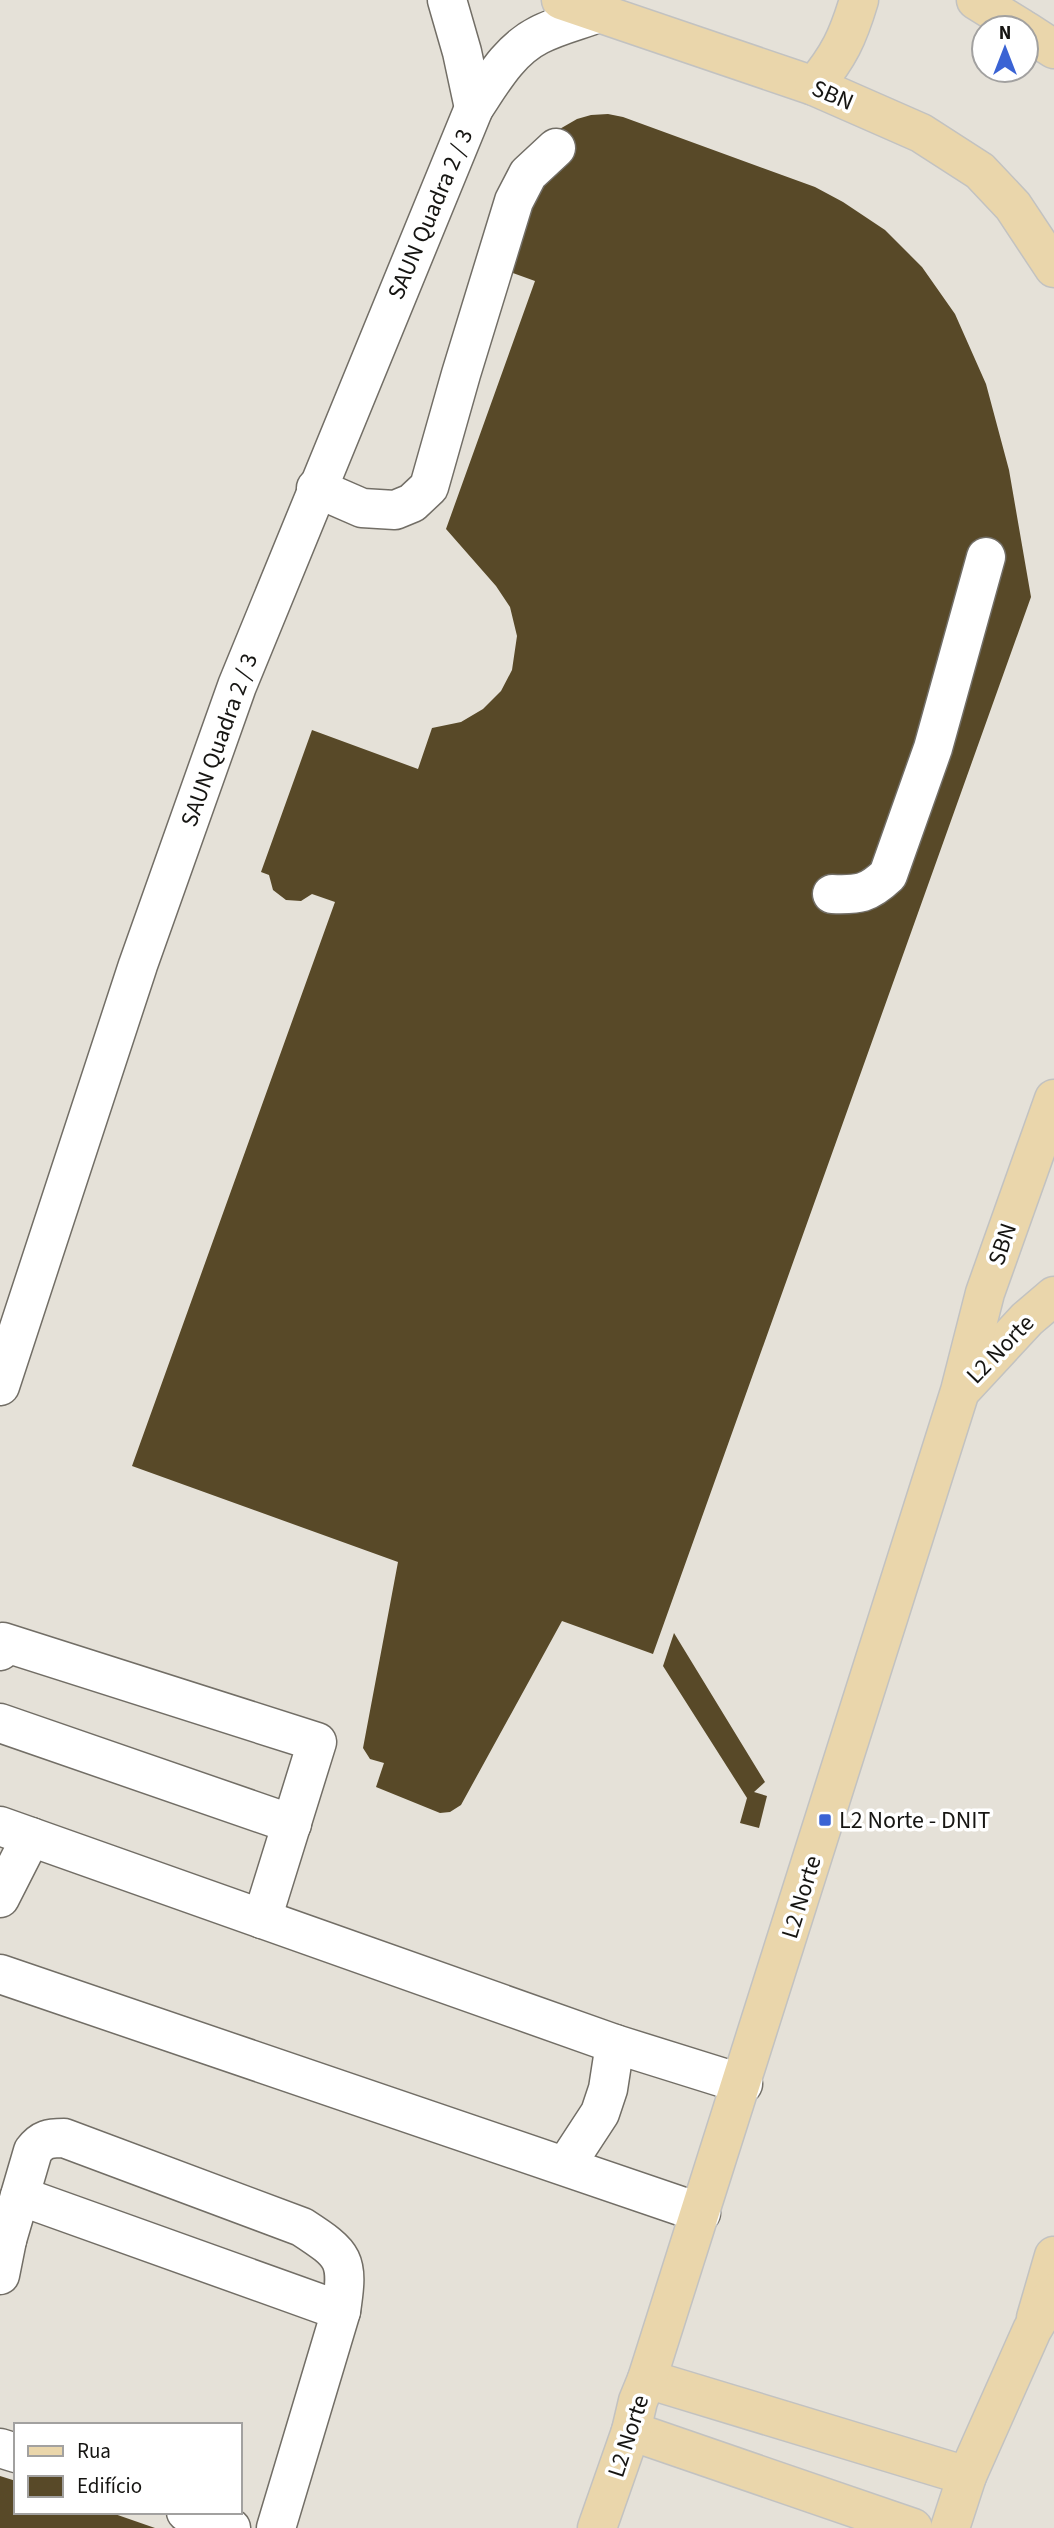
<svg xmlns="http://www.w3.org/2000/svg" width="1054" height="2528" font-family="'Source Sans 3',sans-serif">
  <style>
    .building { fill: #584928 }
    .lines { fill: none; stroke-linecap: round; stroke-linejoin: round }
    .minor-casing { stroke: #726e66; stroke-width: 41 }
    .major-casing { stroke: #c2c2c1; stroke-width: 41 }
    .minor { stroke: #fff; stroke-width: 38 }
    .major { stroke: #ead6ab; stroke-width: 38 }
    .poi-dot { fill: #3a63d4; stroke: #fff; stroke-width: 2.5 }
    .labels { text-anchor: middle; stroke-width: 7; stroke-linejoin: round; paint-order: stroke }
    .street-label { font-size: 24px; fill: #161512; stroke: #fff }
    .poi-label { font-size: 24px; fill: #161512; stroke: #fff; text-anchor: start }
  </style>
  <rect width="100%" height="100%" fill="#e5e1d8"/>
  <!-- building -->
  <g class="building">
    <polygon points="608,114 623,117 815,187 843,202 885,230 922,267 955,314 986,384 1009,470 1031,597 653,1654 562,1621 461,1805 450,1812 440,1813 376,1787 384,1763 370,1759 363,1748 398,1562 132,1466 335,902 312,894 301,901 286,900 273,890 269,875 261,872 312,730 418,769 432,728 461,722 483,709 501,691 512,670 517,636 510,607 496,586 446,529 535,281 477,260 558,130 577,119 591,115"/>
    <polygon points="674,1633 765,1782 754,1792 767,1796 759,1828 740,1823 747,1798 663,1666"/>
    <polygon points="0,2476 16,2481 16,2512 109,2512 155,2528 0,2528"/>
  </g>
  <g class="lines">
    <!-- minor casing -->
    <g class="minor-casing">
      <g id="minor">
        <polyline points="447,0 462,52 474,108"/>
        <polyline points="316,488 362,508 395,510 412,503 429,487 461,374 514,201 528,174 556,148"/>
        <path d="M 832,894 C 859,895 868,894 888,875 L 933,748 L 986,557"/>
        <path d="M 0,1386 L 138,965 L 237,686 L 474,108 C 492,81 509,50 539,35 C 558,25 581,20 601,12"/>
        <polyline points="0,1651 3,1642 317,1742 262,1919"/>
        <polyline points="0,1723 292,1824"/>
        <polyline points="0,1826 615,2044 743,2084"/>
        <polyline points="0,1898 31,1837"/>
        <polyline points="0,1974 701,2213"/>
        <polyline points="566,2165 600,2113 608,2089 615,2044"/>
        <polyline points="20,2196 341,2311"/>
        <polyline points="0,2238 7,2240 0,2275"/>
        <path d="M 7,2240 L 33,2151 C 42,2139 49,2138 64,2138 L 302,2227 C 345,2255 349,2259 341,2311 L 276,2528"/>
        <polyline points="0,2448 16,2453"/>
        <polyline points="186,2512 231,2528"/>
      </g>
    </g>
    <!-- major casing -->
    <g class="major-casing">
      <g id="major">
        <polyline points="561,0 814,86 921,133 980,171 1013,206 1054,268"/>
        <polyline points="976,0 1021,28"/>
        <polyline points="1026,31 1054,49"/>
        <path d="M 814,86 C 839,56 848,37 859,0"/>
        <polyline points="964,1387 1027,1319 1054,1296"/>
        <polyline points="1036,2318 1054,2256"/>
        <polyline points="647,2379 967,2476"/>
        <polyline points="631,2431 913,2528"/>
        <polyline points="597,2528 631,2431 638,2401 647,2379 960,1391 985,1293 1054,1099"/>
        <polyline points="950,2528 967,2476 1032,2330 1054,2293"/>
      </g>
    </g>
    <!-- minor -->
    <use href="#minor" class="minor"/>
    <!-- major -->
    <use href="#major" class="major"/>
  </g>
  <!-- markers -->
  <rect class="poi-dot" x="818" y="1813" width="14" height="14" rx="3.5"/>
  <g class="labels">
    <!-- street labels -->
    <g class="street-label">
      <text transform="translate(833 95) rotate(23)" y="8">SBN</text>
      <text transform="translate(430 214) rotate(-67)" y="8">SAUN Quadra 2 / 3</text>
      <text transform="translate(219 740) rotate(-70)" y="8">SAUN Quadra 2 / 3</text>
      <text transform="translate(1002 1244) rotate(-71)" y="8">SBN</text>
      <text transform="translate(1000 1349) rotate(-46)" y="8">L2 Norte</text>
      <text transform="translate(801 1897) rotate(-73)" y="8">L2 Norte</text>
      <text transform="translate(628 2436) rotate(-72)" y="8">L2 Norte</text>
    </g>
    <!-- poi labels -->
    <g class="poi-label">
      <text x="839" y="1828">L2 Norte - DNIT</text>
    </g>
  </g>
  <!-- legend -->
  <rect x="14" y="2423" width="228" height="91" fill="#ffffff" stroke="#a2a1a0" stroke-width="2"/>
  <rect x="28" y="2446" width="35" height="10" fill="#ead6ab" stroke="#a2a1a0" stroke-width="2"/>
  <text x="77" y="2458" font-size="21" fill="#161512">Rua</text>
  <rect x="28" y="2476" width="35" height="21" fill="#584928" stroke="#a2a1a0" stroke-width="2"/>
  <text x="77" y="2493" font-size="21" fill="#161512">Edifício</text>
  <!-- north arrow -->
  <g transform="translate(1005 49)"><circle r="33" fill="#ffffff" stroke="#a2a1a0" stroke-width="2"/>
  <path d="M0-5L12 26L0 18L-12 26Z" fill="#3a63d4"/>
  <text y="-10" font-size="19" font-weight="bold" text-anchor="middle" fill="#161512">N</text>
  </g>
</svg>
